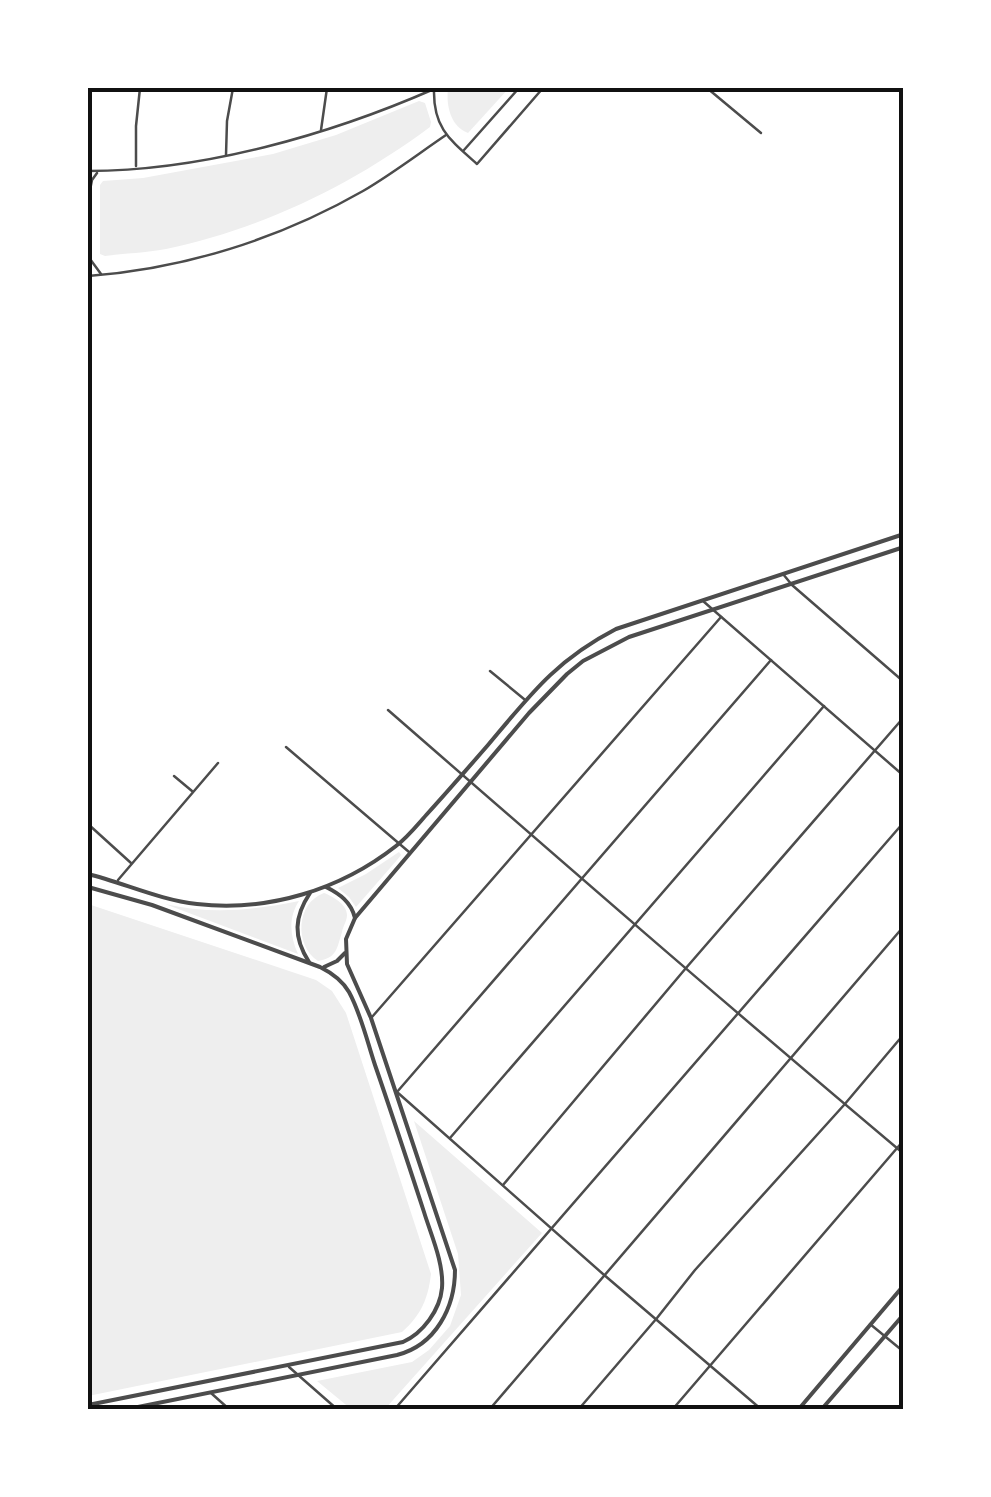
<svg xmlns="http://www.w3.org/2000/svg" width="991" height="1497" font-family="'IBM Plex Sans',sans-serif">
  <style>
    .green { fill: #eee }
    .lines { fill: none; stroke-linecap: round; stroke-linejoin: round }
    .minor { stroke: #4c4c4c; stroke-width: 2.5 }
    .tertiary { stroke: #4c4c4c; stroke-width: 4 }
    .neatline { fill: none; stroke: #111; stroke-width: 4 }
  </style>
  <rect width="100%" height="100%" fill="#fff"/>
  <!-- green -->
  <g class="green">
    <path d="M 448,88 L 509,88 L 468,133 C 450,126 446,105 448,88 Z"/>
    <path d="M 419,101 L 425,103 L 431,122 L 430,127 C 352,185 262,229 166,249 C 146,253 125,253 105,256 L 100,254 L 100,185 L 103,181 L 143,178 L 273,154 L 336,135 Z"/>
    <polygon points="399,852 401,855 397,860 356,907 349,897 338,888 366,874"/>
    <path d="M 324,893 C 332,896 347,904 347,915 C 347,921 343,926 342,932 C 337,948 337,958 318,961 C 294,945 296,903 324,893 Z"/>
    <path d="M 299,901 C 288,918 290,936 298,954 L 165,904 C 211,915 254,910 299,901 Z"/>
    <path d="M 88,904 L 316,980 L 332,991 L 346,1013 L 431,1274 C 428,1299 421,1315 402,1332 L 88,1396 Z"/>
    <polygon points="414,1121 542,1233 385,1409 351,1409 317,1381 412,1362 429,1350 450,1326 461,1295 458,1254"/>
  </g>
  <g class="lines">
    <!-- minor -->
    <g class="minor">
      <polyline points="707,88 761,133"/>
      <path d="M 434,89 C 433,128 450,140 477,164 L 543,88"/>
      <polyline points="321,130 327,88"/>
      <polyline points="464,150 519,88"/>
      <polyline points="226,155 227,121 233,88"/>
      <polyline points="136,166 136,126 140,88"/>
      <path d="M 88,171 C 202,171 329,135 434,89"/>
      <polyline points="97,173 92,180 90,190 90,259 101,274"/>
      <path d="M 88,276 C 184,269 279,239 363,191 C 392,174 418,154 446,135"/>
      <polyline points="783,574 792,585 904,682"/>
      <polyline points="703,601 904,776"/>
      <polyline points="490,671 524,699"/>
      <path d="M 388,710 C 559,859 730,1008 904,1154"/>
      <polyline points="286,747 409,852"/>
      <polyline points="174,776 192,791"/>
      <polyline points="88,824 131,863"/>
      <polyline points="118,880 218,763"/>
      <polyline points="372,1017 721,617"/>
      <polyline points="450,1138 824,706"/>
      <polyline points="503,1185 686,968 904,717"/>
      <polyline points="870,1324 904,1352"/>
      <polyline points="289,1367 338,1410"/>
      <polyline points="211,1393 230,1410"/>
      <polyline points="394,1410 904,822"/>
      <polyline points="489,1410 904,926"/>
      <polyline points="578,1410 657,1318 695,1270 844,1105 904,1034"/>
      <polyline points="672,1410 904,1140"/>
      <polyline points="762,1410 603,1274 397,1092 771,660"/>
    </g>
    <!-- tertiary -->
    <g class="tertiary">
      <path d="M 88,874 C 124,883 160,900 197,904 C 268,912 340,890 396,846 C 408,837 418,824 428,813 C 448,791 468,768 488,745 C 530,695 556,660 616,629 L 904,534"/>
      <path d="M 88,887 L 152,905 L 320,967 C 332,973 342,980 349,992 C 361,1014 367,1041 375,1065 C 392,1114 408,1163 424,1212 C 431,1235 444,1263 442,1288 C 440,1310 423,1333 403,1342 L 88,1405"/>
      <path d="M 326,887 C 340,894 351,902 355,918"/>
      <path d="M 309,962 C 293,937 294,917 310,893"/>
      <polyline points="324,967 337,961 345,953"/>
      <path d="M 123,1410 L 397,1355 C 436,1345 455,1307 455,1270 L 371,1018 L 347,964 L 346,939 L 355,918 L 529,713 L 567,674 L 583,661 L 629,637 L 904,547"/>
      <polyline points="798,1410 904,1285"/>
      <polyline points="821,1410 904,1314"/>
    </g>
  </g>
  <!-- border -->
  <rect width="991" height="1497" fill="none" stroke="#ffffff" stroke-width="180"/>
  <rect x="90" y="90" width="811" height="1317" class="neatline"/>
</svg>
